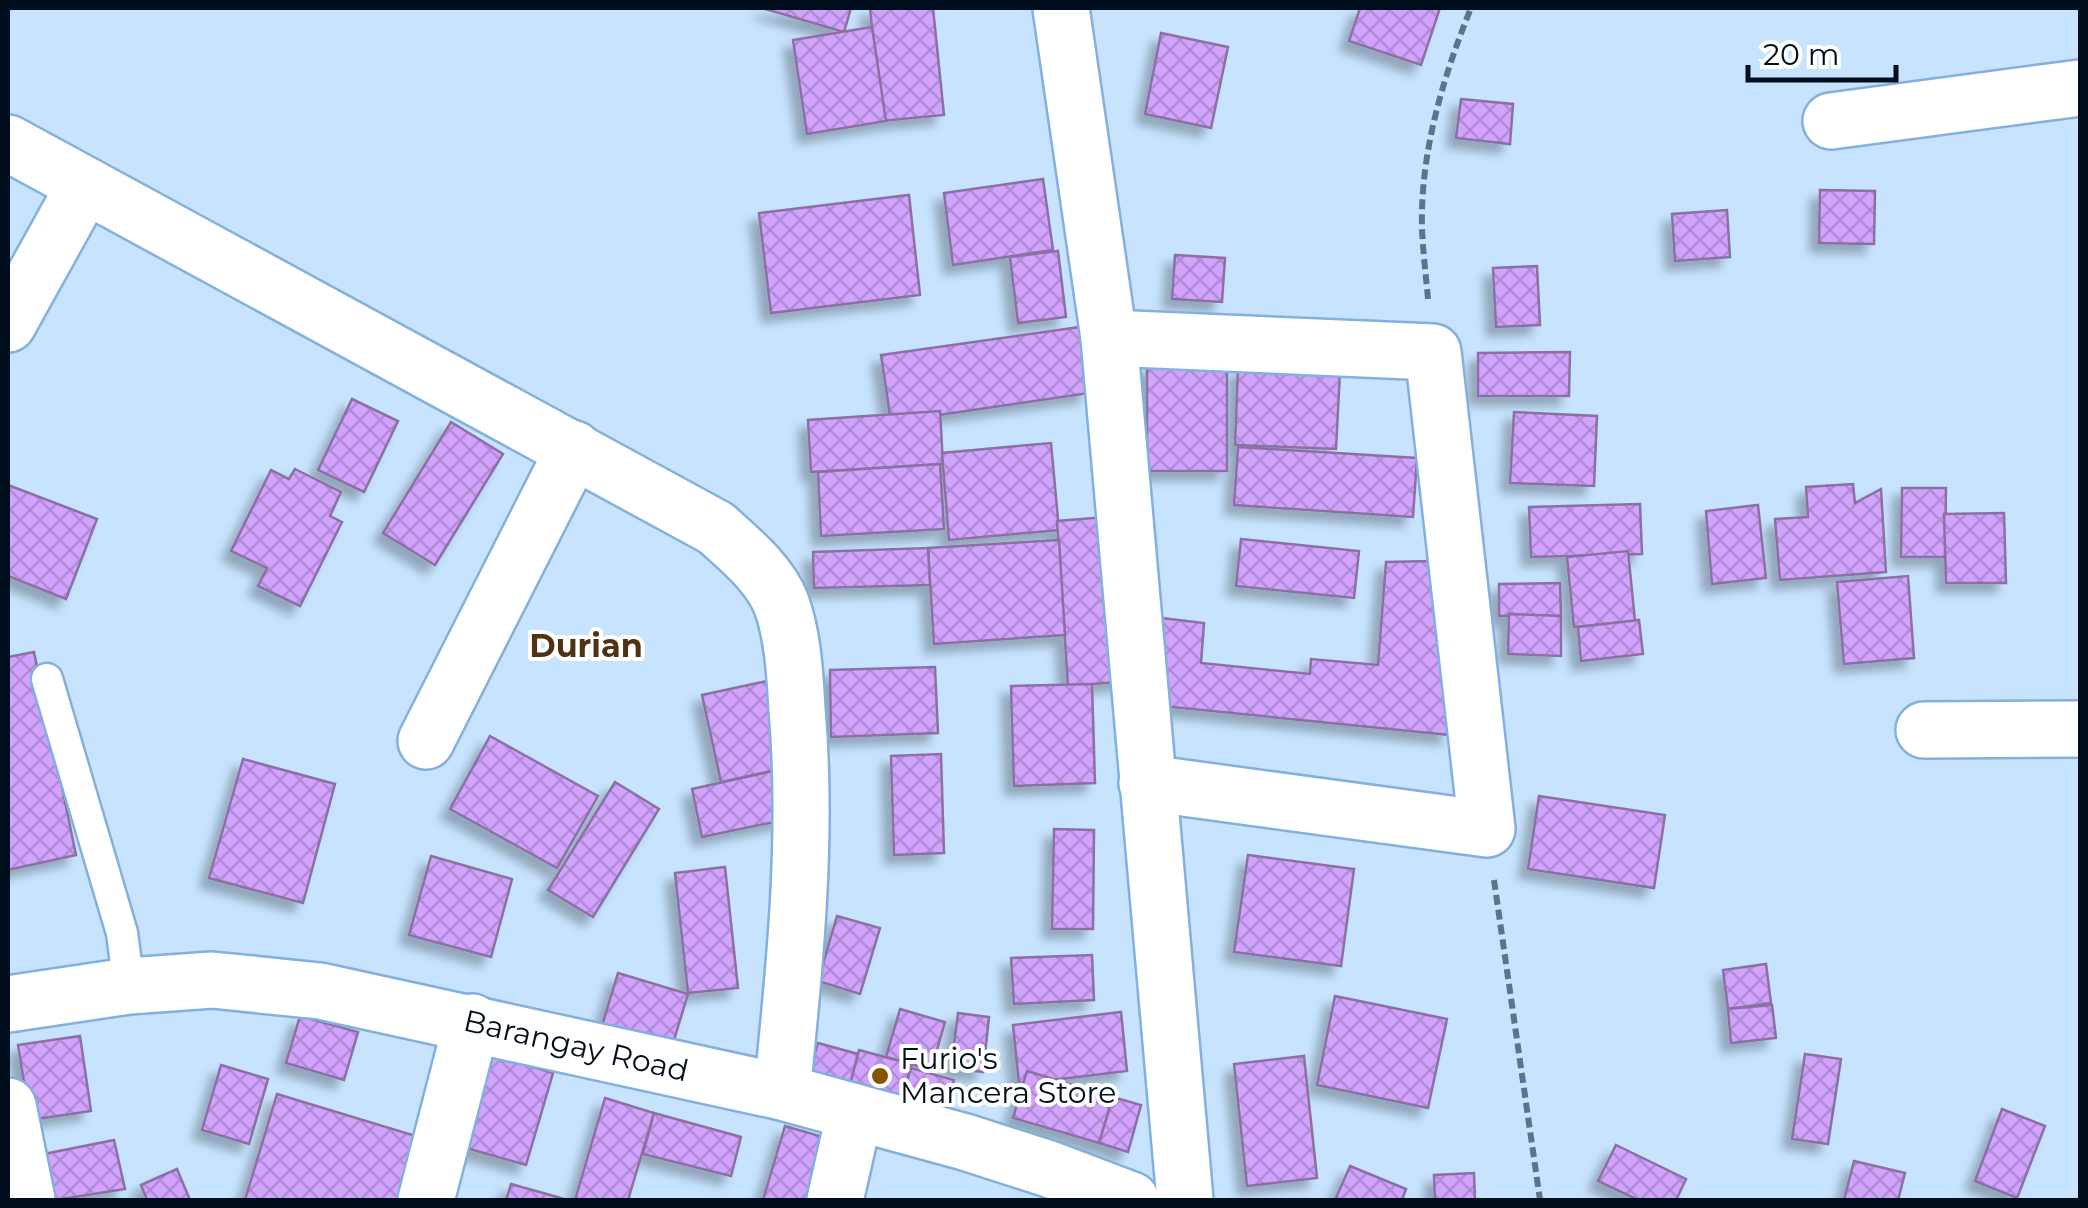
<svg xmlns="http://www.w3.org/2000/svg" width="2088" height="1208" font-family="Montserrat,sans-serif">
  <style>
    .building { fill: url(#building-cross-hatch); stroke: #8b71a3; stroke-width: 2.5; filter: url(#shadow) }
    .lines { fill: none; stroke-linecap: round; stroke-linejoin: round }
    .service-casing { stroke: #83b0dc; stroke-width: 35 }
    .minor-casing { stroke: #83b0dc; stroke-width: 60 }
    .tertiary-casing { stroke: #83b0dc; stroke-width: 60 }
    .path { stroke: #5f7388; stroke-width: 6; stroke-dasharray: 10 5; stroke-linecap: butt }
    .service { stroke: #fff; stroke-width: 30 }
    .minor { stroke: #fff; stroke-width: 55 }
    .tertiary { stroke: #fff; stroke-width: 55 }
    .poi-dot { fill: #895401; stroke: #fff; stroke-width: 4 }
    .labels { text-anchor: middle; stroke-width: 8; stroke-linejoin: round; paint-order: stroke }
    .street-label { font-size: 30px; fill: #010e1e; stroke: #fff }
    .poi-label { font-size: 30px; fill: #010e1e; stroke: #fff; text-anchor: start }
    .neighbourhood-label { font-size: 32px; font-weight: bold; fill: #4e3313; stroke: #fff }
  </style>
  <defs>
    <pattern id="building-cross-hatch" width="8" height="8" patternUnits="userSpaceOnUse" patternTransform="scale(2.5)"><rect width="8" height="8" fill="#d2a3fd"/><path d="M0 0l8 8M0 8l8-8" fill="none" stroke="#b28bd8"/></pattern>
    <filter id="shadow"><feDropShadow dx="-9" dy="9" stdDeviation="5" flood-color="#0004"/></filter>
  </defs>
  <rect width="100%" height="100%" fill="#c7e3fe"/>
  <!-- building -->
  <g class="building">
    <polygon points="762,8 851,8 844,32"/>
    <polygon points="870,8 933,8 944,115 881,121"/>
    <polygon points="1360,8 1440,8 1421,65 1349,41"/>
    <polygon points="872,27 886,121 807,134 793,40"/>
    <polygon points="1161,33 1228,47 1211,128 1145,114"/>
    <polygon points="1461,99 1513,104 1510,144 1456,138"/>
    <polygon points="1043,179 1053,250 953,265 944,193"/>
    <polygon points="1820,190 1875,191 1874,244 1819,243"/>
    <polygon points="909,195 920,295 771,313 759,213"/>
    <polygon points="1727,210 1730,257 1675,261 1672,214"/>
    <polygon points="1058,251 1066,317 1018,323 1010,257"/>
    <polygon points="1175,255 1225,258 1222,302 1172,299"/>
    <polygon points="1537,266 1540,325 1496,327 1493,268"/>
    <polygon points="1080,327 1089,393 891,422 881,355"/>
    <polygon points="1570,352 1569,396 1478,396 1478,353"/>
    <polygon points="1227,364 1227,471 1147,471 1147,365"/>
    <polygon points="1238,368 1340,372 1336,449 1235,445"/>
    <polygon points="352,399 398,421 364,492 318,470"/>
    <polygon points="940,411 943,464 811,472 808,420"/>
    <polygon points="1514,412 1597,416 1594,486 1510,483"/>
    <polygon points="451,422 503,454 435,565 383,533"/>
    <polygon points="1051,443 1059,530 949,540 942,453"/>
    <polygon points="1238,447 1417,458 1413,517 1234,505"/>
    <polygon points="940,464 944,529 821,536 818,472"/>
    <polygon points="295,469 341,492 330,516 342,522 300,606 258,586 267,568 231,551 271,470 289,479"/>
    <polygon points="1853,484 1855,503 1881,489 1886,572 1780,580 1775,519 1808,517 1806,487"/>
    <polygon points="8,485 97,519 66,599 8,576"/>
    <polygon points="1902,488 1946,488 1945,557 1901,557"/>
    <polygon points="1640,504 1642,554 1531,557 1529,507"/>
    <polygon points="1758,505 1766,578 1712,584 1706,511"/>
    <polygon points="2004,513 2006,583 1946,583 1944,514"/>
    <polygon points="1118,516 1130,681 1068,686 1057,521"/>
    <polygon points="1241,539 1359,551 1354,598 1236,586"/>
    <polygon points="1059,540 1065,635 934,644 928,548"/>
    <polygon points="928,548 930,585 814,588 813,552"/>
    <polygon points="1628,551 1635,621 1574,627 1567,557"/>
    <polygon points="1431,561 1450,735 1152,705 1161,618 1204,623 1201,663 1310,674 1311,659 1378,665 1386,562"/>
    <polygon points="1908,576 1914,658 1844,664 1837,582"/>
    <polygon points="1560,583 1561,616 1499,616 1499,584"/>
    <polygon points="1509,614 1561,616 1561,656 1508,654"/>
    <polygon points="1639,620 1643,654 1581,661 1578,627"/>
    <polygon points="34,652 76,855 8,870 8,657"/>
    <polygon points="935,667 938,733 831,737 830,670"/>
    <polygon points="767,681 785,768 721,782 702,695"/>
    <polygon points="1092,684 1095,783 1014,786 1011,686"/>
    <polygon points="490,736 598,796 557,868 450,809"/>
    <polygon points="941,754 944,853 894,855 891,756"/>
    <polygon points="243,759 335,784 303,903 209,878"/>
    <polygon points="778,770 788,819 702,837 692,789"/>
    <polygon points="615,782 659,809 593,917 548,890"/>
    <polygon points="1539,796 1665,815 1654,888 1528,869"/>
    <polygon points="1054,829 1094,830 1093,929 1052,929"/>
    <polygon points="1248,855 1354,869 1341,966 1234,952"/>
    <polygon points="431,856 512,879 491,957 409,935"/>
    <polygon points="725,867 738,988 688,993 675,873"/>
    <polygon points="837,916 880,928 860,994 818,981"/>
    <polygon points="1092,955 1094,1000 1014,1004 1011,958"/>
    <polygon points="1766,964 1771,1003 1728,1009 1723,970"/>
    <polygon points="618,973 688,994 670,1053 600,1032"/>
    <polygon points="1335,996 1447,1019 1428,1108 1317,1085"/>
    <polygon points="1772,1005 1776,1038 1731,1043 1728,1009"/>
    <polygon points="900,1009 945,1022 931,1070 886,1057"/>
    <polygon points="1121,1012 1127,1071 1019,1084 1013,1025"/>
    <polygon points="958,1013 989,1017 983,1072 951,1068"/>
    <polygon points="300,1016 358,1032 344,1080 286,1063"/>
    <polygon points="80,1036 91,1111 30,1120 18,1045"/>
    <polygon points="818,1043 858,1054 849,1089 808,1077"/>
    <polygon points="859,1050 911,1064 901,1103 849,1089"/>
    <polygon points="1805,1054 1841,1059 1828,1144 1792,1139"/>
    <polygon points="493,1055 553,1073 526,1165 466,1148"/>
    <polygon points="1304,1056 1317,1178 1247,1186 1234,1064"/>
    <polygon points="221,1065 268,1079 249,1144 202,1130"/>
    <polygon points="911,1068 954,1080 943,1116 901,1103"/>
    <polygon points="1027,1071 1113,1097 1099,1143 1013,1118"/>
    <polygon points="277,1094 429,1140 411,1200 245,1200"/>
    <polygon points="1113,1097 1141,1105 1128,1152 1099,1143"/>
    <polygon points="605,1098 654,1113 628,1200 575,1200"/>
    <polygon points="2002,1109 2045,1126 2017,1198 1975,1181"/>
    <polygon points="654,1113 741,1137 731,1176 643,1154"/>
    <polygon points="785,1126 837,1141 819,1200 763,1200"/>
    <polygon points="114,1140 125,1189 55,1200 44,1154"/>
    <polygon points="1616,1145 1686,1179 1676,1200 1638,1200 1598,1181"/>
    <polygon points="1854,1161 1905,1173 1898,1200 1844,1200"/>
    <polygon points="1350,1166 1406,1189 1402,1200 1335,1200"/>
    <polygon points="177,1169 190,1200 147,1200 141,1185"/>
    <polygon points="1474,1173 1475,1200 1435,1200 1434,1175"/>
    <polygon points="511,1184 568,1200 506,1200"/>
  </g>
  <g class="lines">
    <!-- service casing -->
    <g class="service-casing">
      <polyline id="service" points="47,679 122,933 129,986"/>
    </g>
    <!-- minor casing -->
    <g class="minor-casing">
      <g id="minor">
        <polyline points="1061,8 1109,338 1185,1200"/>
        <polyline points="1831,121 2080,88"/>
        <path d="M 8,143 L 716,528 C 739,549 769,573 781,603 C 793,635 795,675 797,709 C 808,836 795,965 782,1092"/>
        <polyline points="8,324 85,185"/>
        <polyline points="1109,338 1433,352 1487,829 1147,783"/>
        <polyline points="1924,730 2080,729"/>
        <polyline points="426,741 574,449"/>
        <polyline points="8,1106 27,1200"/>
        <polyline points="426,1200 472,1022"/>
        <polyline points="835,1200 855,1112"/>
      </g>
    </g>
    <!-- tertiary casing -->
    <g class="tertiary-casing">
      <polyline id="tertiary" points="8,1004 129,986 212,980 320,991 782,1092 965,1142 1049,1169 1131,1200"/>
    </g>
    <!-- path -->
    <g class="path">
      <path d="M 1428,299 C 1426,276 1423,252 1422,229 C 1420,153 1443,77 1471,8"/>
      <polyline points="1494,880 1540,1200"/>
    </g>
    <!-- service -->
    <use href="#service" class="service"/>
    <!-- minor -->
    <use href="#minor" class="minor"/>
    <!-- tertiary -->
    <use href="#tertiary" class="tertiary"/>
  </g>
  <!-- markers -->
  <circle class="poi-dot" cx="880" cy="1076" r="10"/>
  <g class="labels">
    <!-- street labels -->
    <g class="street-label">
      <text transform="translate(576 1046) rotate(13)" y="10">Barangay Road</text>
    </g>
    <!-- poi labels -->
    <g class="poi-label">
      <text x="900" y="1069">Furio's<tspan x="900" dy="34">Mancera Store</tspan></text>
    </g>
    <!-- neighbourhood labels -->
    <g class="neighbourhood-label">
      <text x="586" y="657">Durian</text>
    </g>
  </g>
  <!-- border -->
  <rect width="2088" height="1208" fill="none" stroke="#010e1e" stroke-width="20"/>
  <!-- scale -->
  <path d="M1748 65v15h148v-15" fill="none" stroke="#010e1e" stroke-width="5"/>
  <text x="1763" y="65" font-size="30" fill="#010e1e" stroke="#ffffff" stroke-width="8" paint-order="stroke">20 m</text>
</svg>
